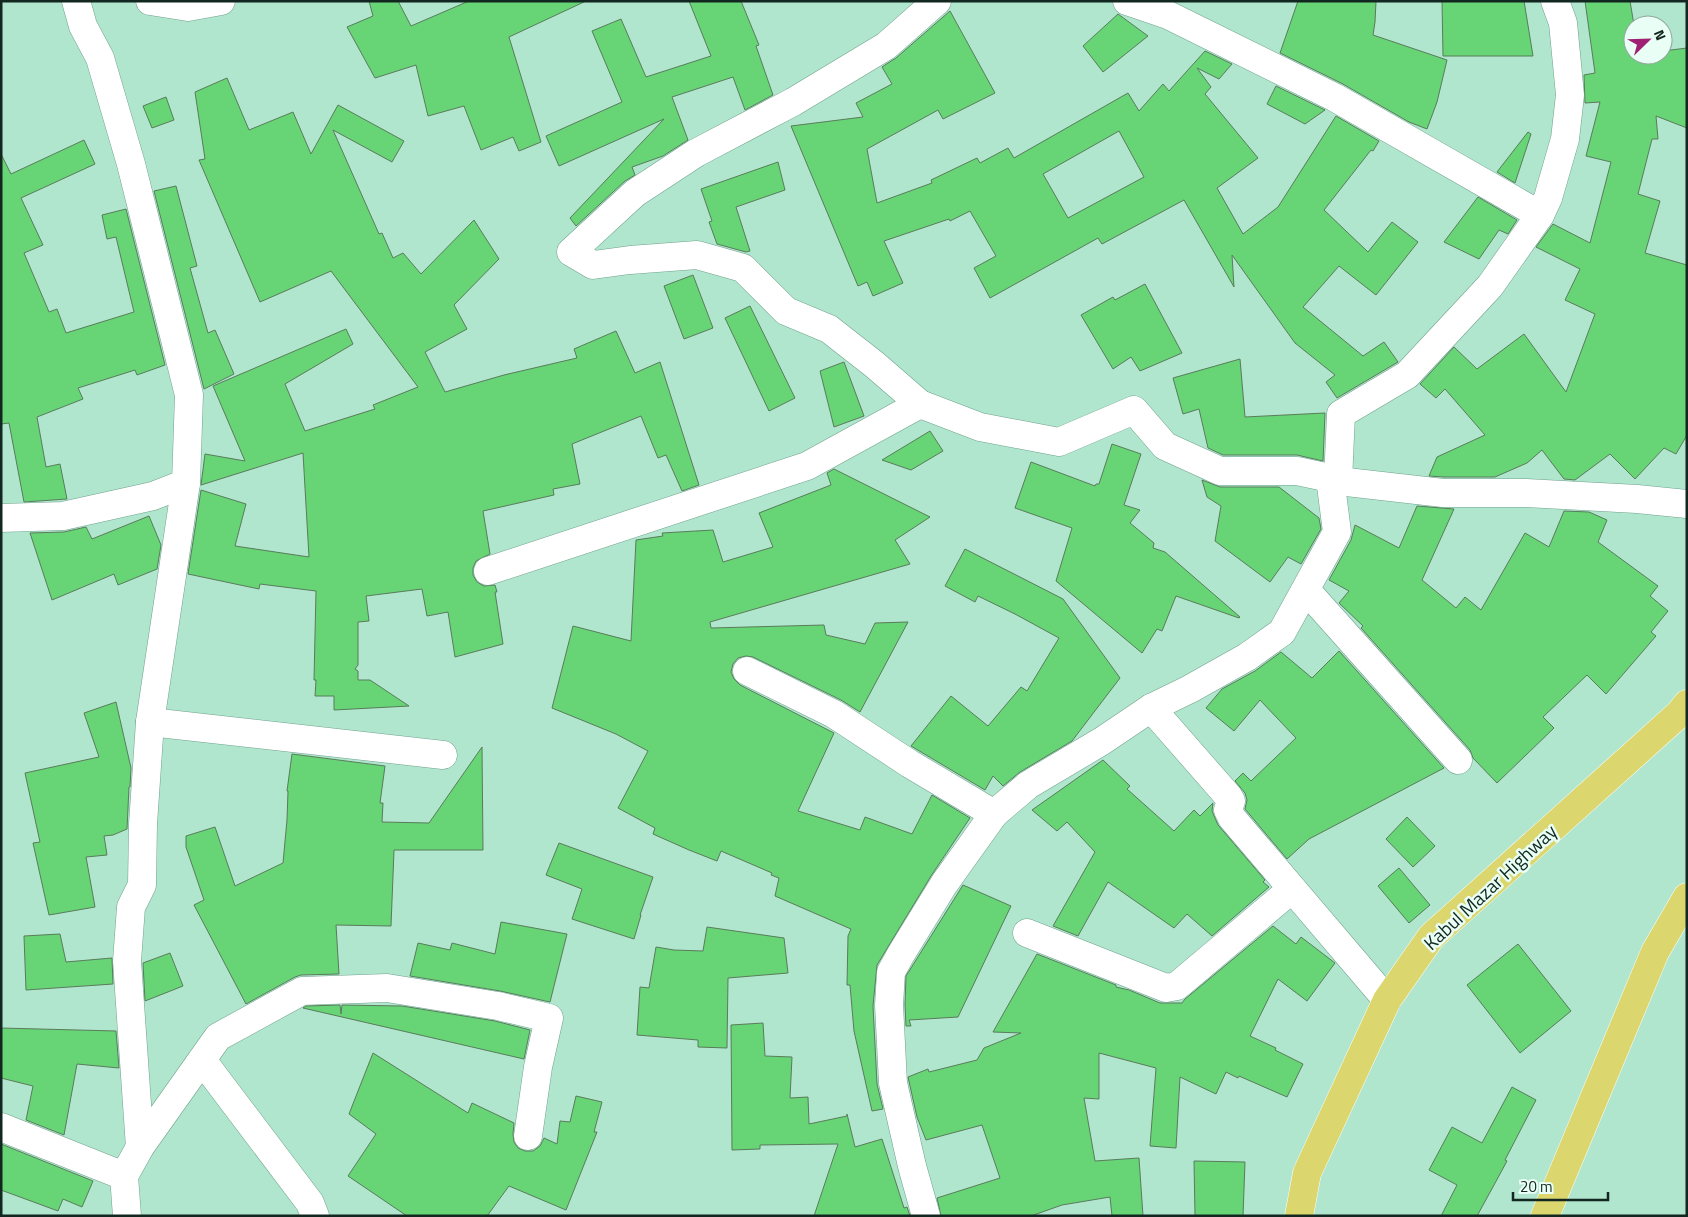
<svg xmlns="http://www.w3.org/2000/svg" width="1688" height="1217" font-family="'Titillium Web',sans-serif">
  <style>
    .building { fill: #67d475; stroke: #597c5b; fill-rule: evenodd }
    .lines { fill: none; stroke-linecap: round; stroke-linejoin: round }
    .minor-casing { stroke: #70a38d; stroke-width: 29 }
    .highway-casing { stroke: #fff; stroke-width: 29 }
    .minor { stroke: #fff; stroke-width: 28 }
    .highway { stroke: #dbd66e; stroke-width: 28 }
    .labels { text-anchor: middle; stroke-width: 5; stroke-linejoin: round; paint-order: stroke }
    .street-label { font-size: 19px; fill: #12271f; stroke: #e9fef5 }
  </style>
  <rect width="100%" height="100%" fill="#b0e5ce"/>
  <!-- building -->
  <g class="building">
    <polygon points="369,1 398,1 411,26 469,1 586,1 509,37 541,142 519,151 513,137 481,150 464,106 428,116 416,65 375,78 347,27 373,16"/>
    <polygon points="689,1 741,1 759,45 756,46 773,95 745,110 733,77 672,97 688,140 663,156 632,167 635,175 625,181 576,226 570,218 664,119 559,166 546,136 622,102 592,31 621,19 646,77 711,56"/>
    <polygon points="1298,1 1376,1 1375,22 1373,35 1447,60 1437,102 1427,129 1409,122 1341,83 1280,53"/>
    <polygon points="1442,1 1524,1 1533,56 1443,56"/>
    <polygon points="1585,1 1630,1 1634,25 1633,55 1663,55 1663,51 1687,48 1687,128 1656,116 1658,139 1652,139 1638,194 1660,201 1645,253 1687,265 1687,435 1676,454 1664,448 1635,479 1610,454 1575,480 1564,479 1542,450 1527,463 1495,477 1444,477 1429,476 1437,457 1485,435 1445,389 1436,398 1420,384 1454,347 1477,369 1524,334 1566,392 1595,314 1565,300 1580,269 1536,247 1553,224 1590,243 1611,162 1586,156 1600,102 1585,103 1584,75 1595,73"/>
    <path d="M 950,11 L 995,93 L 943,119 L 938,110 L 867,149 L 877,203 L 932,183 L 931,180 L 977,158 L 980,163 L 1008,148 L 1014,158 L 1128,93 L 1139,111 L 1163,84 L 1169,91 L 1205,51 L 1232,64 L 1219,79 L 1197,68 L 1211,87 L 1205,94 L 1258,158 L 1217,188 L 1243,234 L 1278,207 L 1336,116 L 1379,141 L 1373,151 L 1371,150 L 1324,210 L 1368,252 L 1392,222 L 1418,242 L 1376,295 L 1339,266 L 1303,307 L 1363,356 L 1384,342 L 1398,362 L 1337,398 L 1326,382 L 1335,375 L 1295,343 L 1232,255 L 1234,287 L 1184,200 L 1102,244 L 1098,238 L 990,298 L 974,268 L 996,256 L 970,211 L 950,221 L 949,219 L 884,241 L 903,283 L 873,296 L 867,282 L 858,286 L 791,126 L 863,117 L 856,103 L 892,84 L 882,67 L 896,58 ZM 1119,131 L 1144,177 L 1068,218 L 1043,174 Z"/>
    <polygon points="1118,14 1148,36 1103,72 1083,46"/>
    <polygon points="227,78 249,130 293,112 311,154 338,105 404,141 392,162 333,130 379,234 382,233 393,258 403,253 421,274 474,220 499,259 454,305 467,329 425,352 445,392 504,375 577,358 574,349 616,331 635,373 660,362 699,485 682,491 666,455 658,458 641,416 572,444 580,484 553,489 554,495 483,511 490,554 476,561 473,568 473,575 477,582 484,586 495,585 497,592 495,592 503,644 455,657 448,612 427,616 422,589 366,596 369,621 358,622 358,665 355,669 358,671 358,680 370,680 409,706 334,710 334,696 315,696 316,680 314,680 316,591 260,584 259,589 188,574 201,490 246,504 235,546 309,557 303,453 201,485 205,454 245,461 213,386 346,329 353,344 285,384 305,431 375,409 373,405 418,387 331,271 260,302 199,160 205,159 195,92"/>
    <polygon points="1276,86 1325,110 1305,124 1267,104"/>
    <polygon points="166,97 174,120 152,128 143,106"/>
    <polygon points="1528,132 1531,134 1515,183 1497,172"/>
    <polygon points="84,140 95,164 21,198 43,245 24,253 49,312 57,309 66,333 134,312 116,237 107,239 102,215 126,209 165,365 137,375 135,370 78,388 83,399 37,417 46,467 60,464 67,499 24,502 9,423 1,424 1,154 11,174"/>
    <polygon points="778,162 785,190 736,207 750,251 746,252 717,244 709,222 712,221 701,189"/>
    <polygon points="176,186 197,266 190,268 208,333 215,330 234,374 204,389 154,191"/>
    <polygon points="1478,197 1517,220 1508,234 1499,230 1479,259 1444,242"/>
    <polygon points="693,275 713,328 684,339 664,286"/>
    <polygon points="1145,284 1182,353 1140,371 1131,357 1113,369 1081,315 1113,297 1115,300"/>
    <polygon points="750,306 795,398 769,411 725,318"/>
    <polygon points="1240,359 1245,417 1325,413 1323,461 1297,455 1223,455 1208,448 1199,409 1183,414 1173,378"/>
    <polygon points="844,362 864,416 834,427 820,371"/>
    <polygon points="930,431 943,451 911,470 882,460"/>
    <polygon points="1112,444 1141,454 1124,505 1140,510 1130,523 1154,543 1153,548 1165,552 1240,617 1239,618 1176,596 1162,631 1157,629 1142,653 1056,581 1072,528 1015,508 1031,462 1095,486 1096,484 1099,484"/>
    <polygon points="834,469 930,517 895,540 910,564 710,622 711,628 824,625 826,635 865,644 875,623 908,622 860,712 841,700 753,657 746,656 738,658 733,664 731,672 734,679 740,685 834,733 798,811 860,830 865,817 912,834 932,795 970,818 931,876 877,965 873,1006 877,1084 883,1109 872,1111 854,1031 850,985 847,985 848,936 851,929 775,896 779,878 771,875 772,873 721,851 717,861 689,850 653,834 655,828 618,808 648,751 616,734 552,708 573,626 631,641 636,540 663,536 662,533 713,530 723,562 773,547 759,513 831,485 827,473"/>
    <polygon points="1202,480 1220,487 1279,487 1319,518 1321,529 1301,564 1288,557 1270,582 1215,541 1221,506 1207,497"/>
    <polygon points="1417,506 1454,509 1422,580 1456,608 1465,597 1481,610 1525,533 1549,547 1564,511 1589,512 1607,520 1598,542 1658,586 1650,596 1668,611 1651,632 1656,636 1606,694 1587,675 1543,717 1554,728 1497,783 1473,758 1470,750 1361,628 1363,626 1339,603 1349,591 1329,580 1351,540 1355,525 1399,548"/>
    <polygon points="149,516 161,545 157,569 118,585 114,574 52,600 30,533 64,532 86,527 92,539"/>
    <polygon points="965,549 1063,599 1120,678 1072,741 1020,772 1003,786 993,776 985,790 911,746 951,696 988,726 1021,687 1027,691 1059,638 1015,614 978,596 975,602 945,586"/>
    <polygon points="1339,651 1444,768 1309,839 1287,859 1245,809 1247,800 1245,793 1235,781 1243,773 1251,781 1296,738 1260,700 1234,731 1206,708 1222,689 1255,671 1281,652 1312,678"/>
    <polygon points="116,702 131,768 130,787 129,787 127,829 113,835 104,836 107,855 86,857 95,907 49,915 33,843 40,842 25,773 99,757 84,713"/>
    <polygon points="482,747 483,850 394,850 391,926 336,925 339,974 301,975 295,977 246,1004 194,905 204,900 186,847 186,836 215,827 235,886 283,863 287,820 288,791 287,791 292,754 385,766 380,803 383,803 382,822 429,823"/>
    <polygon points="1103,760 1130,786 1127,789 1174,831 1194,810 1200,816 1213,803 1212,811 1218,825 1265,880 1263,882 1269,887 1212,936 1187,914 1174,928 1108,882 1078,936 1053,926 1095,852 1067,822 1057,831 1032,810"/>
    <polygon points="1407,817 1435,846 1413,867 1386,839"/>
    <polygon points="559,843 653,877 640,915 641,915 634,939 572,919 582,889 546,875"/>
    <polygon points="1399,868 1430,905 1409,923 1378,886"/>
    <polygon points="963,885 1011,906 958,1017 909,1020 911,1026 906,1026 905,1005 906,976"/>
    <polygon points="501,922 567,934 550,1002 500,991 410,976 418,943 450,950 452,943 495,954"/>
    <polygon points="1273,926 1296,944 1301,937 1335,963 1307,1001 1278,979 1250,1036 1276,1048 1275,1050 1303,1064 1287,1097 1239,1076 1238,1078 1226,1072 1216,1094 1180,1077 1176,1148 1150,1146 1156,1068 1099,1053 1099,1099 1084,1098 1095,1161 1139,1158 1143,1216 1112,1216 1110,1197 1062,1205 1031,1216 941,1216 937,1198 1000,1178 982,1125 926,1140 917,1117 908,1077 928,1069 929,1072 977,1060 984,1048 1021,1033 993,1032 1037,954 1116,985 1116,987 1129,990 1160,1003 1182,1003 1185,999"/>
    <polygon points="707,927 784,938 788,973 728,978 727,1048 698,1047 698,1040 637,1035 640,987 649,988 656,947 674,950 703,951"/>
    <polygon points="60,934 66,962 112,958 113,984 26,990 24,936"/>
    <polygon points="1518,944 1571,1011 1520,1053 1467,985"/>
    <polygon points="170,953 183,986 145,1001 143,963"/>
    <polygon points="340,1005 341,1014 342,1005 402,1006 495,1021 530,1030 524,1059 303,1008 306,1006"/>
    <polygon points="763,1023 765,1056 792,1057 790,1098 808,1097 809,1124 847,1116 847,1114 855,1147 882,1139 904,1208 907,1207 910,1216 814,1216 838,1144 760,1145 760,1149 732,1150 731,1025"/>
    <polygon points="1,1028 116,1031 119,1068 77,1064 64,1135 26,1120 33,1086 1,1078"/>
    <polygon points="373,1053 468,1113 472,1103 514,1123 513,1134 514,1142 518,1148 525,1151 533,1151 540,1146 544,1138 557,1144 560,1121 570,1122 576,1096 602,1102 594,1132 597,1132 566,1210 509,1186 487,1216 407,1216 348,1176 376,1134 349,1114"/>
    <polygon points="1512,1087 1536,1100 1505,1160 1507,1161 1494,1185 1477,1216 1441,1216 1457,1185 1429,1170 1452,1127 1482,1143"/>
    <polygon points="1,1144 93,1181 82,1207 63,1199 58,1211 1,1190"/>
    <polygon points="1194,1161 1245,1162 1243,1216 1195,1216"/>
  </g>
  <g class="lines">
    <!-- minor casing -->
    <g class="minor-casing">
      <g id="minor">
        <polyline points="150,1 188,7 221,1"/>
        <polyline points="937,1 886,46 793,102 696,153 635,193 571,252 593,265 630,260 697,255 743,268 786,311 829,329 875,365 920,404 980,427 1059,442 1134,410 1165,446 1220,471 1297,471 1330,478 1338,481 1443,493 1526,493 1637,499 1687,504"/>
        <polyline points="1127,1 1168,15 1334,97 1540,215"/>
        <polyline points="1338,481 1341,414 1407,375 1490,286 1540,215 1548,198 1565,139 1570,95 1563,23 1555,1"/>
        <polyline points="1,518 63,516 153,496 186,483 189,395 131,164 100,58 83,26 76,1"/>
        <polyline points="488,571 807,466 920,404"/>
        <polyline points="1306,590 1458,760"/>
        <polyline points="747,671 834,714 910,764 994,814"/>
        <polyline points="1151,708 1228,796 1231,801 1228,810 1232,818 1387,1000"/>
        <polyline points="150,722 443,755"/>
        <polyline points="1027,933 1166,988 1177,986 1292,889"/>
        <polyline points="202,1060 310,1203 315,1216"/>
        <polyline points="1,1127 124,1176"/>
        <polyline points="140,1147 127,961 131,907 142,885 143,824 150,722 186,483"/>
        <polyline points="127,1216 124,1176 140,1147 218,1037 302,991 387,988 498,1006 549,1018 538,1067 528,1136"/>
        <polyline points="926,1216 912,1166 893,1083 889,1005 891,972 901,954 944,884 994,814 1028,785 1102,741 1151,708 1190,689 1247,657 1282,632 1337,532 1330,478"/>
      </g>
    </g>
    <!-- highway casing -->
    <g class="highway-casing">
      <g id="highway">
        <polyline points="1299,1216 1307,1173 1387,1000 1431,937 1679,714 1687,704"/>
        <polyline points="1545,1216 1655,952 1687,897"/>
      </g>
    </g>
    <!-- minor -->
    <use href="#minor" class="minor"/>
    <!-- highway -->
    <use href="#highway" class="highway"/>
  </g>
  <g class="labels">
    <!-- street labels -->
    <g class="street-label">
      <text transform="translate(1490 887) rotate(-43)" y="7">Kabul Mazar Highway</text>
    </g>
  </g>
  <!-- border -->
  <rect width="1688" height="1217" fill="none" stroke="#12271f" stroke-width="5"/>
  <!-- north arrow -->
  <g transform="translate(1648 40) rotate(67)"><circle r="24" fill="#e9fef5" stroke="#93a89f"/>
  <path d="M0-4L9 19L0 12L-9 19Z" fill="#a02073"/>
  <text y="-8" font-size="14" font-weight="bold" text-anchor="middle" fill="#12271f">N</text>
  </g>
  <!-- scale -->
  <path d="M1513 1192v8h95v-8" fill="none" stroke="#12271f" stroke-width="2.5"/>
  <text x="1520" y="1192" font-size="15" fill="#12271f" stroke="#e9fef5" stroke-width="4" paint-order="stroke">20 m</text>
</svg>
